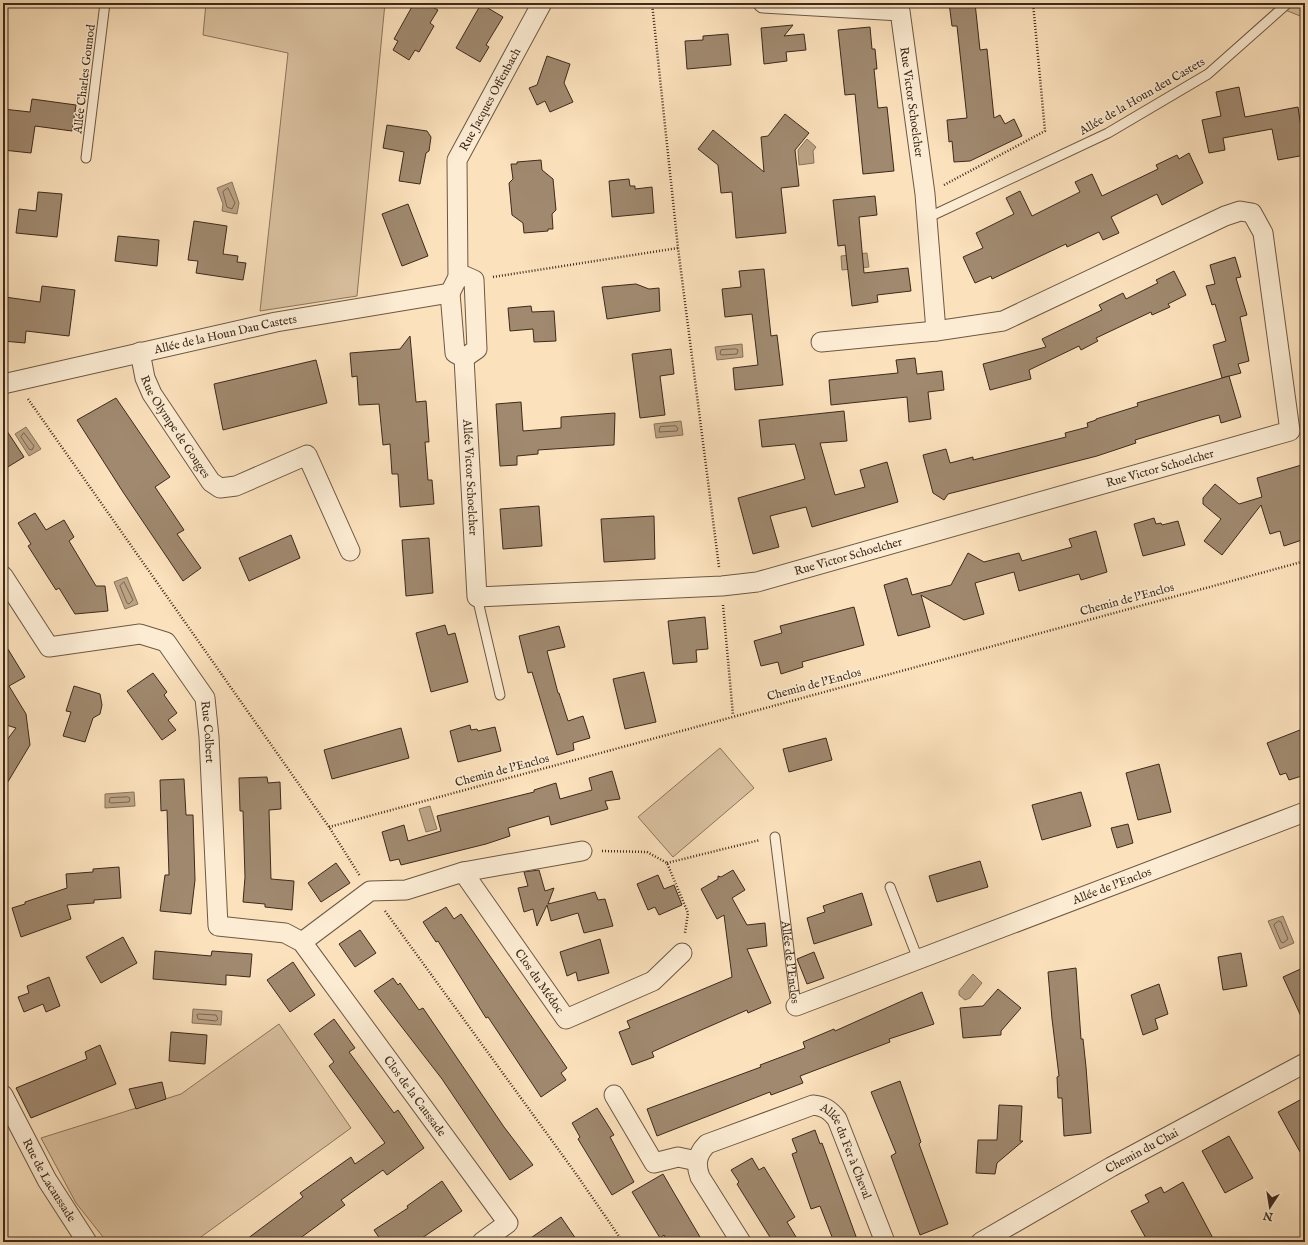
<svg xmlns="http://www.w3.org/2000/svg" width="1308" height="1245" font-family="'IM FELL English',serif">
  <style>
    .green { fill: #dbc2a1; stroke: #8c765e }
    .water { fill: #bba385; stroke: #89735b }
    .lines { fill: none; stroke-linecap: round; stroke-linejoin: round }
    .shore { stroke: #7c6650; stroke-width: 1 }
    .building { fill: #a0896f; stroke: #3e2a1b }
    .lane-casing { stroke: #6d5843; stroke-width: 11 }
    .street-casing { stroke: #6d5843; stroke-width: 21 }
    .path { stroke: #3e2a1b; stroke-width: 2.5; stroke-dasharray: 1 2; stroke-linecap: butt }
    .lane { stroke: #fcecd3; stroke-width: 9 }
    .street { stroke: #fcecd3; stroke-width: 19 }
    .labels { text-anchor: middle; stroke-width: 3; stroke-linejoin: round; paint-order: stroke }
    .street-label { font-size: 12px; fill: #3e2a1b; stroke: #fcecd3 }
  </style>
  <rect width="100%" height="100%" fill="#fbe1bc"/>
  <filter id="stains"><feTurbulence type="fractalNoise" baseFrequency=".005" numOctaves="4"/><feColorMatrix values="0 0 0 0 .2 0 0 0 0 .09 0 0 0 0 .02 0 0 0 .5 -.17"/></filter>
  <radialGradient id="worn" r=".72"><stop offset=".6" stop-color="#630" stop-opacity="0"/><stop offset="1" stop-color="#630" stop-opacity=".3"/></radialGradient>
  <!-- green -->
  <g class="green">
    <polygon points="206,3 385,3 357,296 260,311 288,53 203,35"/>
    <polygon points="1268,3 1305,3 1305,18"/>
    <polygon points="720,748 754,788 673,857 638,817"/>
    <polygon points="279,1024 351,1128 194,1242 107,1242 76,1203 41,1138 181,1094"/>
  </g>
  <!-- water -->
  <g class="water">
    <polygon points="807,139 816,147 813,151 814,163 799,165 798,150"/>
    <polygon points="232,182 239,203 237,214 222,211 223,204 217,188"/>
    <polygon points="867,253 869,267 842,270 841,256"/>
    <polygon points="742,344 743,357 717,360 715,347"/>
    <polygon points="681,421 683,435 656,438 654,424"/>
    <polygon points="26,427 41,449 29,456 15,434"/>
    <polygon points="127,577 138,604 125,609 114,582"/>
    <polygon points="134,792 135,806 105,808 105,794"/>
    <polygon points="430,806 437,829 426,832 419,809"/>
    <polygon points="1283,916 1294,943 1280,949 1268,921"/>
    <polygon points="973,974 982,983 970,998 965,1000 959,995 959,991"/>
    <polygon points="193,1009 222,1011 221,1025 192,1023"/>
  </g>
  <g class="lines">
    <!-- shore -->
    <g class="shore">
      <polygon points="228,188 235,203 232,209 227,207 223,192"/>
      <polygon points="736,349 738,350 737,354 722,355 720,354 721,350"/>
      <polygon points="676,426 678,429 677,431 659,432 660,427"/>
      <polygon points="24,433 34,446 32,450 29,449 21,437"/>
      <polygon points="124,582 133,600 129,604 127,603 120,586"/>
      <polygon points="128,797 130,798 129,802 111,803 109,802 110,798"/>
      <polygon points="1279,921 1281,922 1288,939 1283,943 1281,942 1274,925"/>
      <polygon points="199,1014 216,1015 218,1019 216,1021 198,1019 197,1015"/>
    </g>
  </g>
  <!-- building -->
  <g class="building">
    <polygon points="414,3 425,3 438,10 430,23 434,26 419,52 415,50 409,60 393,50 398,41 394,39"/>
    <polygon points="949,3 975,3 980,50 987,49 994,118 1000,115 1005,124 1014,119 1022,136 970,161 954,162 952,141 949,142 947,120 967,118 957,26 952,26"/>
    <polygon points="481,4 503,17 486,45 489,47 480,62 456,48"/>
    <polygon points="793,25 784,36 804,34 806,50 786,52 787,61 764,64 761,28"/>
    <polygon points="870,27 872,49 875,49 877,69 874,69 878,108 887,107 894,171 863,174 855,94 845,95 838,30"/>
    <polygon points="728,34 731,65 687,69 685,41 703,40 703,36"/>
    <polygon points="547,56 570,64 564,83 573,102 550,112 545,101 537,105 529,88 537,85"/>
    <polygon points="1239,87 1245,117 1298,107 1305,155 1278,160 1272,129 1223,138 1225,150 1209,153 1202,120 1221,116 1216,92"/>
    <polygon points="32,99 76,105 72,131 35,126 31,153 3,150 3,109 30,112"/>
    <polygon points="785,114 809,133 795,150 799,186 781,188 786,233 736,238 732,192 721,193 718,165 698,149 713,130 764,172 761,137 768,136"/>
    <polygon points="387,125 427,131 431,137 429,151 426,153 420,184 399,181 404,152 383,148"/>
    <polygon points="1189,153 1203,183 1162,205 1157,194 1111,217 1119,233 1103,240 1099,232 1067,247 1066,244 992,279 991,276 975,283 963,257 983,248 976,233 1014,214 1006,198 1020,191 1032,216 1080,192 1075,182 1092,174 1102,196 1158,169 1156,165 1177,155 1179,159"/>
    <polygon points="541,160 542,170 553,179 556,210 552,214 553,229 548,229 548,231 524,233 523,223 512,215 509,183 513,179 511,164 517,164 517,162"/>
    <polygon points="629,179 630,186 635,186 635,189 652,187 654,213 612,217 609,181"/>
    <polygon points="38,192 62,194 57,237 16,233 19,209 36,211"/>
    <polygon points="875,196 877,215 859,217 864,273 908,268 911,291 877,295 878,302 852,306 845,245 838,246 833,200"/>
    <polygon points="408,204 428,256 402,266 382,214"/>
    <polygon points="194,221 227,226 223,254 238,256 237,262 246,263 243,280 196,273 198,261 188,260"/>
    <polygon points="118,236 159,240 157,266 115,261"/>
    <polygon points="1235,257 1241,277 1236,278 1247,315 1240,317 1249,361 1238,364 1241,373 1222,378 1213,345 1226,341 1215,304 1212,305 1206,286 1215,284 1210,265"/>
    <polygon points="764,269 771,336 777,335 783,385 735,390 733,368 758,365 752,314 725,317 722,289 741,287 739,271"/>
    <polygon points="1174,271 1186,295 1168,304 1170,307 1152,315 1151,312 1096,338 1098,341 1081,350 1079,346 1029,370 1031,379 990,390 983,364 1046,347 1042,339 1102,310 1099,305 1123,293 1126,299 1158,283 1156,280"/>
    <polygon points="636,284 649,289 659,288 660,311 607,319 602,287"/>
    <polygon points="42,286 75,290 69,336 26,331 25,343 3,341 5,297 40,302"/>
    <polygon points="531,306 532,312 554,311 556,341 534,342 533,329 510,331 508,308"/>
    <polygon points="410,336 416,402 426,401 429,442 425,442 428,480 432,480 434,504 400,507 398,474 392,474 390,444 383,445 379,404 359,405 357,376 352,377 350,353 400,349"/>
    <polygon points="671,349 674,374 660,376 665,415 640,418 632,354"/>
    <polygon points="915,358 917,374 942,371 944,390 928,392 931,419 909,422 907,397 831,405 829,380 898,373 896,360"/>
    <polygon points="316,360 327,403 223,430 214,384"/>
    <polygon points="1229,376 1241,417 1221,423 1219,415 1201,420 1135,440 1136,443 1097,456 948,494 944,500 933,493 923,455 946,449 950,463 973,457 973,460 1066,437 1065,433 1088,427 1087,423 1096,420 1096,419 1138,406 1137,403"/>
    <polygon points="116,398 170,477 155,487 184,530 177,534 201,568 183,581 123,492 77,420"/>
    <polygon points="521,402 523,431 561,428 561,417 615,413 614,445 538,450 538,454 517,456 517,465 500,466 496,404"/>
    <polygon points="844,411 847,441 820,443 835,495 865,487 860,470 887,462 898,502 812,527 806,507 770,516 779,547 753,554 738,498 805,479 795,444 762,447 759,420"/>
    <polygon points="3,425 24,457 3,470"/>
    <polygon points="1305,464 1305,539 1284,546 1280,531 1270,534 1261,505 1222,555 1204,541 1221,519 1203,504 1203,498 1215,484 1239,504 1262,497 1257,478"/>
    <polygon points="539,506 542,546 503,549 500,509"/>
    <polygon points="35,513 46,530 64,520 74,537 69,541 96,586 105,586 108,611 75,614 59,588 56,590 28,546 31,544 18,523"/>
    <polygon points="654,516 655,559 604,562 601,519"/>
    <polygon points="1154,518 1156,524 1161,523 1162,525 1178,521 1185,545 1143,556 1134,524"/>
    <polygon points="1096,531 1107,572 1081,580 1079,574 1019,591 1014,572 975,583 984,614 964,620 921,595 930,627 898,636 884,585 907,578 912,595 951,585 968,553 984,562 1019,553 1022,561 1072,547 1069,539"/>
    <polygon points="291,535 300,558 249,581 239,558"/>
    <polygon points="429,538 433,593 406,596 402,540"/>
    <polygon points="854,607 864,645 802,662 803,667 781,674 778,662 761,666 754,641 782,633 780,626"/>
    <polygon points="705,617 708,649 696,650 697,662 673,664 668,621"/>
    <polygon points="445,625 448,635 455,633 468,682 431,692 416,633"/>
    <polygon points="559,626 565,647 547,651 558,693 559,693 568,721 583,716 590,738 573,743 574,750 557,755 532,672 528,673 519,636"/>
    <polygon points="3,641 25,677 9,686 26,714 30,745 3,790 3,745 16,728 3,724"/>
    <polygon points="644,672 656,722 625,729 613,679"/>
    <polygon points="153,673 167,692 164,695 177,713 168,720 176,730 162,740 127,691"/>
    <polygon points="74,686 100,694 102,705 100,714 93,718 85,742 63,736 71,712 66,711"/>
    <polygon points="470,725 471,730 477,729 478,731 495,727 501,751 458,762 450,731"/>
    <polygon points="401,728 409,758 332,779 324,750"/>
    <polygon points="1305,728 1305,775 1289,780 1286,773 1280,775 1267,743"/>
    <polygon points="826,738 832,760 789,772 783,749"/>
    <polygon points="1159,764 1171,812 1138,820 1126,773"/>
    <polygon points="612,771 620,799 605,801 608,809 551,825 549,816 508,828 510,836 486,844 401,865 399,859 390,861 382,832 404,825 408,841 441,831 437,816 534,792 534,790 556,783 560,799 592,790 589,778"/>
    <polygon points="267,777 268,783 280,782 281,809 269,810 271,879 294,881 292,910 265,907 265,904 243,902 245,877 243,811 240,811 239,778"/>
    <polygon points="184,779 186,815 193,815 195,880 191,914 160,911 165,875 169,875 167,810 161,811 160,780"/>
    <polygon points="1081,792 1091,826 1042,840 1032,805"/>
    <polygon points="1128,824 1133,843 1117,848 1111,828"/>
    <polygon points="980,861 988,887 937,902 929,876"/>
    <polygon points="336,863 350,883 321,902 308,883"/>
    <polygon points="119,867 121,898 94,900 94,903 67,905 71,919 21,937 12,908 25,904 25,902 67,888 66,874 93,872 93,869"/>
    <polygon points="539,870 545,891 554,888 548,904 595,892 598,900 605,899 613,926 584,933 578,913 551,921 547,905 537,926 533,909 524,912 518,888 528,886 524,872"/>
    <polygon points="733,870 745,890 732,898 747,925 765,923 767,946 747,949 771,1003 748,1013 747,1010 692,1034 652,1052 654,1057 632,1065 619,1032 630,1028 627,1021 732,977 724,915 717,919 701,889 718,879 718,876 721,877"/>
    <polygon points="658,875 664,889 674,885 682,905 659,915 655,907 648,910 637,884"/>
    <polygon points="862,893 872,925 814,944 807,918 825,912 823,906"/>
    <polygon points="446,907 454,919 461,914 567,1068 561,1073 566,1080 541,1097 488,1017 486,1018 438,941 436,942 423,922"/>
    <polygon points="360,930 376,953 355,967 339,944"/>
    <polygon points="123,937 137,963 101,983 86,957"/>
    <polygon points="600,939 609,973 578,981 576,972 567,976 560,952"/>
    <polygon points="155,951 211,956 212,951 252,954 250,977 226,975 226,985 153,979"/>
    <polygon points="814,952 824,978 807,984 797,959"/>
    <polygon points="1241,953 1247,986 1223,990 1218,957"/>
    <polygon points="293,962 315,995 290,1012 267,980"/>
    <polygon points="1305,967 1305,1025 1283,977"/>
    <polygon points="1076,968 1081,1039 1083,1039 1086,1067 1091,1133 1064,1136 1062,1098 1058,1098 1057,1077 1059,1076 1052,1019 1048,972"/>
    <polygon points="49,977 60,1006 46,1012 43,1004 24,1012 18,997 29,993 27,986"/>
    <polygon points="393,978 398,985 400,983 419,1010 423,1008 504,1127 533,1165 510,1180 442,1079 374,991"/>
    <polygon points="1159,984 1168,1014 1155,1019 1158,1029 1143,1035 1131,995"/>
    <polygon points="998,989 1021,1008 1001,1031 1001,1035 963,1038 960,1008 983,1006"/>
    <polygon points="922,992 934,1024 889,1039 890,1042 800,1076 803,1083 771,1095 770,1092 657,1136 647,1109 761,1067 760,1065 805,1048 803,1042 834,1029 835,1031"/>
    <polygon points="334,1019 355,1048 349,1052 394,1113 398,1110 424,1148 387,1175 383,1170 341,1200 345,1205 295,1242 243,1242 303,1197 300,1193 351,1157 355,1164 385,1143 329,1066 334,1062 314,1034"/>
    <polygon points="171,1032 207,1035 205,1064 169,1061"/>
    <polygon points="100,1045 116,1084 31,1118 16,1088 87,1059 85,1052"/>
    <polygon points="900,1081 921,1142 919,1144 948,1224 920,1235 891,1156 896,1153 871,1092"/>
    <polygon points="162,1082 166,1099 136,1109 129,1089"/>
    <polygon points="1300,1100 1305,1109 1305,1161 1278,1112"/>
    <polygon points="999,1105 1022,1106 1020,1141 1023,1141 997,1163 995,1174 976,1173 978,1140 997,1140"/>
    <polygon points="597,1108 614,1135 610,1137 634,1182 612,1195 578,1139 580,1137 572,1123"/>
    <polygon points="815,1130 820,1144 822,1143 858,1242 834,1242 820,1206 811,1209 792,1154 797,1152 792,1139"/>
    <polygon points="1229,1136 1253,1178 1225,1193 1202,1151"/>
    <polygon points="752,1158 759,1170 764,1167 795,1217 787,1222 799,1242 773,1242 737,1184 739,1182 731,1170"/>
    <polygon points="663,1174 674,1193 703,1242 668,1242 664,1235 660,1238 632,1192"/>
    <polygon points="442,1181 462,1211 416,1242 382,1242 374,1230 408,1208 407,1206"/>
    <polygon points="1183,1182 1215,1242 1148,1242 1131,1211 1149,1202 1145,1195 1161,1187 1164,1193"/>
    <polygon points="561,1217 578,1242 525,1242"/>
  </g>
  <g class="lines">
    <!-- lane casing -->
    <g class="lane-casing">
      <g id="lane">
        <polyline points="86,158 105,3"/>
        <polyline points="927,218 1108,133 1208,74 1288,3"/>
        <polyline points="477,597 500,695"/>
        <path id="s1" d="M 775,837 L 796,1006"/>
        <polyline points="890,887 918,959"/>
      </g>
    </g>
    <!-- street casing -->
    <g class="street-casing">
      <g id="street">
        <polyline points="458,277 465,276 474,280 477,349 464,358"/>
        <path id="s2" d="M 450,293 L 455,353 L 464,358 L 477,597 L 722,586 L 757,582 L 1290,431 L 1263,233 L 1252,213 L 1240,211 L 1225,216 L 1003,321 L 936,331 L 925,194 L 900,11 L 763,3"/>
        <path id="s3" d="M 450,293 L 458,277 L 457,160 L 542,3"/>
        <polyline points="821,342 936,331"/>
        <path id="s4" d="M 140,352 L 145,378 L 152,394 L 211,482 L 220,488 L 236,486 L 307,455 L 350,551"/>
        <path id="s5" d="M 3,384 L 276,322 L 450,293"/>
        <path id="s6" d="M 3,576 L 49,647 L 140,634 L 166,642 L 205,698 L 209,737 L 218,926 L 285,933 L 302,942 L 508,1223 L 482,1242"/>
        <polyline points="463,872 582,851"/>
        <path id="s7" d="M 302,942 L 370,891 L 406,890 L 463,872 L 566,1019 L 653,981 L 682,953"/>
        <path id="s8" d="M 796,1006 L 1305,812"/>
        <path id="s9" d="M 3,1095 L 47,1180 L 87,1242"/>
        <polyline points="614,1095 654,1163 678,1157 697,1161"/>
        <path id="s10" d="M 741,1242 L 700,1177 C 695,1164 697,1154 707,1144 L 813,1105 C 824,1106 830,1110 837,1119 L 885,1242"/>
        <path id="s11" d="M 981,1242 L 1111,1167 L 1305,1063"/>
      </g>
    </g>
    <!-- path -->
    <g class="path">
      <polyline points="652,3 678,248 719,567"/>
      <polyline points="944,185 1045,131 1033,3"/>
      <polyline points="493,277 678,248"/>
      <polyline points="28,399 329,827 360,876"/>
      <polyline points="723,605 733,715"/>
      <polyline points="329,827 1305,561"/>
      <polyline points="602,851 647,852 667,863 688,913 685,933"/>
      <polyline points="667,863 760,840"/>
      <polyline points="385,911 574,1171 623,1242"/>
    </g>
    <!-- lane -->
    <use href="#lane" class="lane"/>
    <!-- street -->
    <use href="#street" class="street"/>
  </g>
  <g class="labels">
    <!-- street labels -->
    <g class="street-label">
      <text transform="translate(84 79) rotate(-83)" y="4">Allée Charles Gounod</text>
      <text transform="translate(1142 96) rotate(-30)" y="4">Allée de la Houn deu Castets</text>
      <text dy="4" stroke="none"><textPath href="#s3" startOffset="204">Rue Jacques Offenbach</textPath></text>
      <text transform="translate(912 102) rotate(82)" y="4">Rue Victor Schoelcher</text>
      <text dy="4" stroke="none"><textPath href="#s5" startOffset="228">Allée de la Houn Dau Castets</textPath></text>
      <text dy="4" stroke="none"><textPath href="#s4" startOffset="84">Rue Olympe de Gouges</textPath></text>
      <text dy="4" stroke="none"><textPath href="#s2" startOffset="1009">Rue Victor Schoelcher</textPath></text>
      <text dy="4" stroke="none"><textPath href="#s2" startOffset="190">Allée Victor Schoelcher</textPath></text>
      <text dy="4" stroke="none"><textPath href="#s2" startOffset="685">Rue Victor Schoelcher</textPath></text>
      <text transform="translate(1127 599) rotate(-15)" y="4">Chemin de l'Enclos</text>
      <text transform="translate(814 684) rotate(-15)" y="4">Chemin de l'Enclos</text>
      <text dy="4" stroke="none"><textPath href="#s6" startOffset="306">Rue Colbert</textPath></text>
      <text transform="translate(502 770) rotate(-15)" y="4">Chemin de l'Enclos</text>
      <text dy="4" stroke="none"><textPath href="#s8" startOffset="338">Allée de l'Enclos</textPath></text>
      <text dy="4" stroke="none"><textPath href="#s1" startOffset="126">Allée de l'Enclos</textPath></text>
      <text dy="4" stroke="none"><textPath href="#s7" startOffset="314">Clos du Médoc</textPath></text>
      <text dy="4" stroke="none"><textPath href="#s6" startOffset="778">Clos de la Caussade</textPath></text>
      <text dy="4" stroke="none"><textPath href="#s11" startOffset="185">Chemin du Chai</textPath></text>
      <text dy="4" stroke="none"><textPath href="#s10" startOffset="287">Allée du Fer à Cheval</textPath></text>
      <text dy="4" stroke="none"><textPath href="#s9" startOffset="97">Rue de Lacaussade</textPath></text>
    </g>
  </g>
  <!-- margin -->
  <rect width="1308" height="1245" fill="none" stroke="#fbe1bc" stroke-width="16"/>
  <rect x="4" y="4" width="1300" height="1237" fill="none" stroke="#3e2a1b" stroke-width="2"/>
  <rect x="8" y="8" width="1292" height="1229" fill="none" stroke="#3e2a1b"/>
  <!-- north arrow -->
  <g transform="translate(1270 1207) rotate(192)" stroke="#fcecd3" stroke-width="3" paint-order="stroke">
  <path d="M0-3L7 15L0 10L-7 15Z" fill="#3e2a1b"/>
  <text y="-6" font-size="11" font-weight="bold" text-anchor="middle" fill="#3e2a1b">N</text>
  </g>
  <rect width="100%" height="100%" filter="url(#stains)"/>
  <rect width="100%" height="100%" fill="url(#worn)"/>
</svg>
